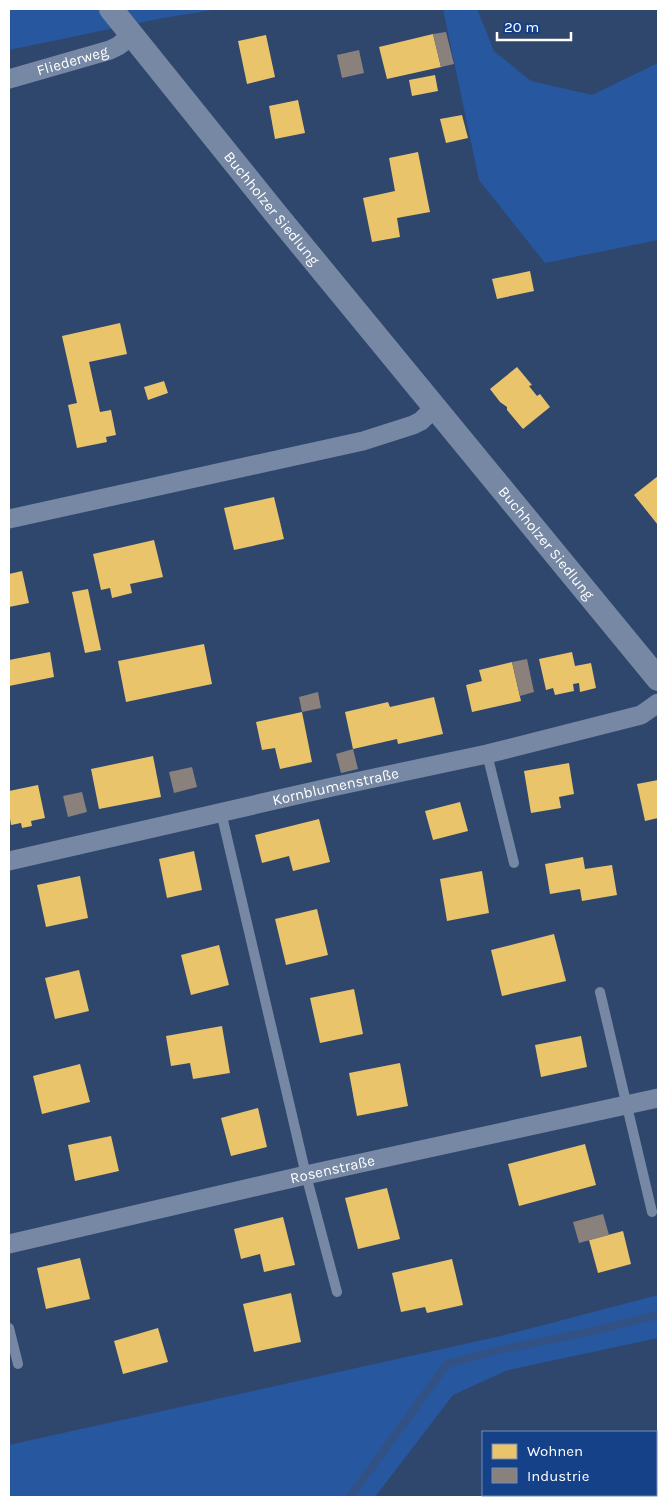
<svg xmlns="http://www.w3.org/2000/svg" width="667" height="1506" font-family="Karla,sans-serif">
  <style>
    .green { fill: #27579f }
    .homes { fill: #e9c46a }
    .industry { fill: #8a817c }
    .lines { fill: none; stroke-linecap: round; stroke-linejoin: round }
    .stream { stroke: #325286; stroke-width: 8 }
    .service { stroke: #7688a3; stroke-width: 10 }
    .minor { stroke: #7688a3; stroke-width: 19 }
    .tertiary { stroke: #7688a3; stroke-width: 24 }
    .labels { text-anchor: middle; stroke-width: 5; stroke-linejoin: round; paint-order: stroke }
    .street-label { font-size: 15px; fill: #fff; stroke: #144188 }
  </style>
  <rect width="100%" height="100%" fill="#2f476d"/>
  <!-- green -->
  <g class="green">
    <polygon points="9,9 219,9 163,18 9,50"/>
    <polygon points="443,9 477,9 494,51 531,81 592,95 658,63 658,240 545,263 479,180"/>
    <polygon points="658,1295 658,1338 508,1370 453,1395 375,1497 9,1497 9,1445 505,1335"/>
  </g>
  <!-- homes -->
  <g class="homes">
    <polygon points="433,34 441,67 387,79 379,47"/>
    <polygon points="266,35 275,77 247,84 238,41"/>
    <polygon points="435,75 438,91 412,96 409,80"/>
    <polygon points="298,100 305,133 275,139 269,106"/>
    <polygon points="462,115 468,138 446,143 440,119"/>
    <polygon points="418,152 430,212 397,218 400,237 372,242 363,198 395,191 389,158"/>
    <polygon points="530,271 534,291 497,299 492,279"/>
    <polygon points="120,323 127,354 89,362 100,412 111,410 116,435 106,437 107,442 77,448 68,405 77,403 62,336"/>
    <polygon points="517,367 532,385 529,386 537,396 540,394 550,407 523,429 507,410 507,407 500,402 490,389"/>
    <polygon points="164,381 168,393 148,400 144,387"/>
    <polygon points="658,476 658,525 634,495"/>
    <polygon points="274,497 284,539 234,550 224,508"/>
    <polygon points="154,540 163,577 130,584 132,593 112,598 110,588 101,590 93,554"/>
    <polygon points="22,571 29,603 9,607 9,574"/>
    <polygon points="88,589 101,650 85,653 72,592"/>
    <polygon points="204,644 212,684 126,702 118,661"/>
    <polygon points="50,652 54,677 9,686 9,660"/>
    <polygon points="572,652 575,666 591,663 596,688 580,692 579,683 573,684 574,691 555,695 553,688 546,690 539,659"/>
    <polygon points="512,662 521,701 472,712 466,685 482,681 479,670"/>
    <polygon points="434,697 443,734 398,744 397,739 353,749 345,712 388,702 390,707"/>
    <polygon points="302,712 312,762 280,769 275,748 262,750 256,722"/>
    <polygon points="153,756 161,797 99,809 91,769"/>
    <polygon points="569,763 574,794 559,797 561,808 531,813 524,771"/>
    <polygon points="658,780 658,818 645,821 637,784"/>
    <polygon points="38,785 45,818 31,821 32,826 22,828 21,823 11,825 9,812 9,791"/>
    <polygon points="460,802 468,831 433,840 425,811"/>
    <polygon points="319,819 330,862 293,871 289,856 262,863 255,835"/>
    <polygon points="194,851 202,890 167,898 159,859"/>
    <polygon points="583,857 585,869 612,865 617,895 582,901 580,889 550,894 545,864"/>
    <polygon points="482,871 489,913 447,921 440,879"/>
    <polygon points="80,876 88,918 46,927 37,885"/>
    <polygon points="317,909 328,955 286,965 275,919"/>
    <polygon points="554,934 566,981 502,996 491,950"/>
    <polygon points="219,945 229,985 191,995 181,955"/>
    <polygon points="79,970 89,1011 55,1019 45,978"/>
    <polygon points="354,989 363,1034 320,1043 310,998"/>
    <polygon points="222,1026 230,1073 193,1079 190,1063 171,1066 166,1036"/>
    <polygon points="581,1036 587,1067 541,1077 535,1045"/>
    <polygon points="400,1063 408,1106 357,1116 349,1073"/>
    <polygon points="80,1064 90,1102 42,1114 33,1076"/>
    <polygon points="258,1108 267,1147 231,1156 221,1118"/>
    <polygon points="111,1136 119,1171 75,1181 68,1145"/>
    <polygon points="585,1144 596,1185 519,1206 508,1164"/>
    <polygon points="387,1188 400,1239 358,1249 345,1198"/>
    <polygon points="283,1217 295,1265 264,1272 260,1254 241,1259 234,1229"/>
    <polygon points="623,1231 631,1264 598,1273 589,1240"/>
    <polygon points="80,1258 90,1299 46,1309 37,1268"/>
    <polygon points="452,1259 463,1305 427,1313 425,1307 401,1312 392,1273"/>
    <polygon points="291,1293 301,1342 254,1352 243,1304"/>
    <polygon points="158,1328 168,1362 123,1374 114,1341"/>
  </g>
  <!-- industry -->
  <g class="industry">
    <polygon points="446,32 454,64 441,67 433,34"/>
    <polygon points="359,50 364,73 342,78 337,55"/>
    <polygon points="527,659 534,692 520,696 512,662"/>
    <polygon points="318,692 321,708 302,712 299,697"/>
    <polygon points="353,749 358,769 341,773 336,754"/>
    <polygon points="192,767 197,787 174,793 169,772"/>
    <polygon points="82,792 87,812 68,817 63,796"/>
    <polygon points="603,1214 609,1235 579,1243 573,1222"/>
  </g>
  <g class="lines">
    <!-- stream -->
    <polyline class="stream" points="350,1497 447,1364 500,1350 584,1333 658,1315"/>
    <!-- service -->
    <g class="service">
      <polyline points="487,754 514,863"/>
      <polyline points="221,812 306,1175 337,1292"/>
      <polyline points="600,992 652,1212"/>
      <polyline points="9,1328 18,1364"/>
    </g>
    <!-- minor -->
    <g class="minor">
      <path id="s1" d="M 9,79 L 110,50 L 118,46 L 133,35"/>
      <polyline points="9,519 363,441 413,425 421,421 435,407"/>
      <path id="s2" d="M 9,861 L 332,787 L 487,754 L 641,715 L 658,703"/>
      <path id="s3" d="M 9,1244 L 306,1175 L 658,1098"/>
    </g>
    <!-- tertiary -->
    <path class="tertiary" id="s4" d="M 111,9 L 276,214 L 658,679"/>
  </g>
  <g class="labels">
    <!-- street labels -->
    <g class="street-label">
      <text dy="5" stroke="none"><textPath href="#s1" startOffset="66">Fliederweg</textPath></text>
      <text dy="5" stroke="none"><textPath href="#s4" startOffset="256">Buchholzer Siedlung</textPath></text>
      <text dy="5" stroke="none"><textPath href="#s4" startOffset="689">Buchholzer Siedlung</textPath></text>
      <text dy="5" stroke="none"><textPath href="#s2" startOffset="335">Kornblumenstraße</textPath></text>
      <text dy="5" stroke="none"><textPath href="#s3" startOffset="332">Rosenstraße</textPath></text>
    </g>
  </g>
  <!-- border -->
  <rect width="667" height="1506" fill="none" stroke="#ffffff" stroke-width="20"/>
  <!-- legend -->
  <rect x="482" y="1431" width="175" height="65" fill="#144188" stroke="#728db8"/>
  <rect x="492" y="1444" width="25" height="15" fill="#e9c46a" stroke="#728db8"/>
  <text x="527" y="1456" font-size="15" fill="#ffffff">Wohnen</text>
  <rect x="492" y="1468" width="25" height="15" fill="#8a817c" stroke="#728db8"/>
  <text x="527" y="1481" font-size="15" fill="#ffffff">Industrie</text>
  <!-- scale -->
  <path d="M497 32v8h74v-8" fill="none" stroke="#ffffff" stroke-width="2.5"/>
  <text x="504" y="32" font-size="15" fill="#ffffff" stroke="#144188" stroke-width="4" paint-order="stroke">20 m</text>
</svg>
